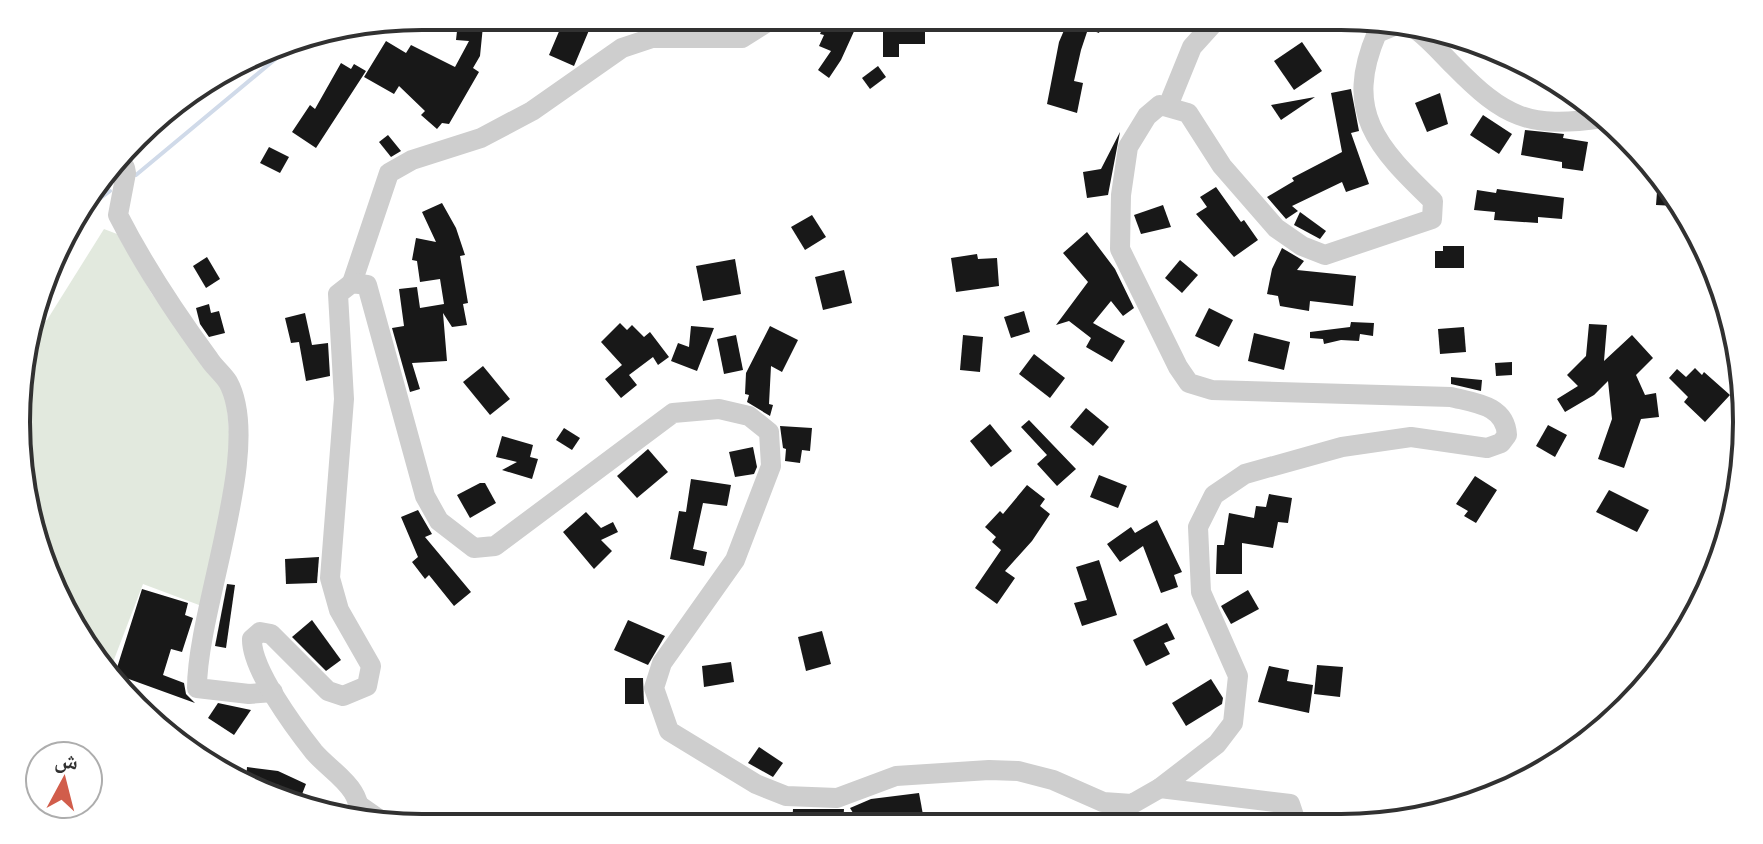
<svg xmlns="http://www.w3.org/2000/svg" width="1763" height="844" font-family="'Roboto Condensed','Noto Naskh Arabic',sans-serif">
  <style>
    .green { fill: #e2e9de }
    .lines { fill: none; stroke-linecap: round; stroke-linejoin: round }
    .stream { stroke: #d0dae9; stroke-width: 4 }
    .building { fill: #181818 }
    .minor { stroke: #cecece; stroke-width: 20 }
    .rim { fill: none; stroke: #313131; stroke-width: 4 }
  </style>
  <rect width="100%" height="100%" fill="#fff"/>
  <!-- green -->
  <polygon class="green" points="104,229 117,234 152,294 226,394 231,457 207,608 143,584 110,670 58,602 19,475 24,342 29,331 47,320"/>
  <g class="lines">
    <!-- stream -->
    <g class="stream">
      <polyline points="136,175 303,36"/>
      <polyline points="53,271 94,203 110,191"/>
    </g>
  </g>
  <!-- building -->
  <g class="building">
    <polygon points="473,16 484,16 480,56 473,68 479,72 449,124 442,123 437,129 421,115 425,111 399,86 394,94 364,77 386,41 406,53 411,45 455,67 469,41 456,40 458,22 473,23"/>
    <polygon points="574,16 595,16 574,66 549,55 563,22 571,25"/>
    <polygon points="828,16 861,16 841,60 829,78 818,70 831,51 819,46 824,35 820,34"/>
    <polygon points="1075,16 1105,16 1099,33 1088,29 1081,50 1074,81 1083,83 1077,113 1047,104 1059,42 1065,28 1070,30"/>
    <polygon points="883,32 925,32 925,44 899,44 899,57 883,57"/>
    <polygon points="1302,42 1322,71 1294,90 1274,61"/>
    <polygon points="341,63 351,69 354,64 366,71 316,148 292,132 310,105 315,109"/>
    <polygon points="878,66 886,77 870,89 862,78"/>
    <polygon points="1351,89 1359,131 1351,133 1369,184 1346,192 1342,182 1292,206 1298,211 1286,219 1267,197 1294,181 1292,178 1342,152 1331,93"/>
    <polygon points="1440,93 1448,124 1427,132 1415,103"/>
    <polygon points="1315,97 1281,120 1271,105"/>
    <polygon points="1483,115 1512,134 1499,154 1470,135"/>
    <polygon points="1525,130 1564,134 1563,138 1588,142 1583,171 1562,168 1562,162 1521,155"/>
    <polygon points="1120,132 1108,195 1087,198 1083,172 1101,169"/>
    <polygon points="388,135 401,151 391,157 379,142"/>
    <polygon points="269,147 289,157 280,173 260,163"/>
    <polygon points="1658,179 1669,197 1676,206 1656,205"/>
    <polygon points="1216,187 1241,222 1244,220 1258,240 1234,257 1196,214 1207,207 1200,197"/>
    <polygon points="1497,189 1564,198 1562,219 1538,217 1538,223 1494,220 1495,212 1474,210 1477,190 1496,193"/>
    <polygon points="442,203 456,228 465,255 460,256 468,303 463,304 467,325 452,327 443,313 447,361 412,363 420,389 410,392 392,328 404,326 399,289 417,287 420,308 444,304 440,279 420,282 417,261 412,260 416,238 436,242 422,212"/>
    <polygon points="1163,205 1171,227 1141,234 1134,215"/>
    <polygon points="1300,212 1326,231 1320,239 1294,225"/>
    <polygon points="812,215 826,237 805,250 791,227"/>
    <polygon points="1087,232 1115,269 1134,308 1123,316 1111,301 1093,323 1125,341 1112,362 1086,347 1091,338 1069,321 1056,325 1088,282 1063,253"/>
    <polygon points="1443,246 1464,246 1464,268 1435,268 1435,251 1443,251"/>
    <polygon points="1282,248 1304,261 1297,270 1356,276 1353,306 1310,301 1309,311 1280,306 1278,296 1267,294 1272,269"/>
    <polygon points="977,254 978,259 997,258 999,286 956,292 951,258"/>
    <polygon points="207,257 220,279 206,288 193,266"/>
    <polygon points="735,259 741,294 703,301 696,266"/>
    <polygon points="1180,260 1198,275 1182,293 1165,278"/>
    <polygon points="844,270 852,303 823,310 815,277"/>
    <polygon points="209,304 211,313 219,311 225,333 209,337 200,324 196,308"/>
    <polygon points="1209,308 1233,320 1219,347 1195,336"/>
    <polygon points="1024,311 1030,332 1011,338 1004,317"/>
    <polygon points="305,313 312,345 328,343 330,376 306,381 299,342 291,343 285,318"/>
    <polygon points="1351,322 1374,323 1373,336 1360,334 1359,341 1341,340 1324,344 1323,339 1310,338 1310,332 1350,327"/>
    <polygon points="620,323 627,330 632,325 644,337 650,332 669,357 658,365 653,357 629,375 637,385 621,398 605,379 622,365 601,342"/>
    <polygon points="1589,324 1607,325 1604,361 1632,335 1653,358 1636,375 1645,395 1656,393 1659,417 1641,419 1624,468 1598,459 1612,419 1608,381 1594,395 1565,412 1557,399 1578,386 1567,375 1586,356"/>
    <polygon points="691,326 714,328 697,371 671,361 678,343 689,347"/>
    <polygon points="770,326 798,340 782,372 771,366 769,404 773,405 770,416 747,402 749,395 745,394 746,373"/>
    <polygon points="1464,327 1466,352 1440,354 1438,329"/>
    <polygon points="1254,333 1290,342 1284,370 1248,361"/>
    <polygon points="736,335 743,370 724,374 717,339"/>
    <polygon points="963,335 983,337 980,372 960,370"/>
    <polygon points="1034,354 1065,378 1050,398 1019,374"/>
    <polygon points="1512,362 1512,375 1496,376 1495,363"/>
    <polygon points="483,366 510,399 490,415 463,382"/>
    <polygon points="1695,368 1702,375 1704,372 1730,395 1705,422 1684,402 1688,397 1669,378 1677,369 1686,377"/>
    <polygon points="1451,377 1482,380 1481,391 1451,384"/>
    <polygon points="1086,408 1109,427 1093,446 1070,427"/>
    <polygon points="1029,420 1076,469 1057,486 1037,464 1047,455 1021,427"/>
    <polygon points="990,424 1012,451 991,467 970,441"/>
    <polygon points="1548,425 1567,435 1555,457 1536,446"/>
    <polygon points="780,426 812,428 810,451 802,450 800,463 785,461 786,449 783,448"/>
    <polygon points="564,428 580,438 572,450 556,440"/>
    <polygon points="502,436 533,445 530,457 538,459 532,479 502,470 517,462 496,457"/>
    <polygon points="753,447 757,467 754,474 735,477 729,452"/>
    <polygon points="648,449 668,472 637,498 617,476"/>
    <polygon points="1099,475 1127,486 1118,508 1090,497"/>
    <polygon points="1475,476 1497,490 1476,523 1464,516 1468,511 1456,504"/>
    <polygon points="691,479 731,485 727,506 703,503 693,549 707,552 704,566 670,559 679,511 686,512"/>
    <polygon points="480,483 485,483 496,503 470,518 457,495"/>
    <polygon points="1027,485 1045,499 1040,506 1050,514 1032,541 1005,571 1015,578 997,604 975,588 1001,550 992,542 996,537 985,527 1000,511 1003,514"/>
    <polygon points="1609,490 1649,510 1637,532 1596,512"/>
    <polygon points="1269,494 1292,498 1288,523 1278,522 1273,548 1242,543 1242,574 1216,574 1217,545 1224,545 1229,513 1254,518 1256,506 1266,507"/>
    <polygon points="418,510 432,534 425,537 471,592 454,606 429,575 425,579 412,562 418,557 401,517"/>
    <polygon points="586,512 601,528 613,522 618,532 601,540 612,551 594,569 563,532"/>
    <polygon points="1157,520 1182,572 1174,575 1178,587 1161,593 1143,546 1120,562 1107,544 1131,527 1135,533"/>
    <polygon points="319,557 317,583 286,584 285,559"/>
    <polygon points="1099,560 1117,615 1082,626 1074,603 1087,600 1076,567"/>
    <polygon points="227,584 235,585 226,648 215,646"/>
    <polygon points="142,589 188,603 185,615 193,618 182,652 171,649 163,675 184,683 186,694 195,703 115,674"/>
    <polygon points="1248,590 1259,609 1231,624 1221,606"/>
    <polygon points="312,620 341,660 326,671 292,637"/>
    <polygon points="628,620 665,636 648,665 614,650"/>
    <polygon points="1167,623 1175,639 1164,643 1170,654 1146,666 1133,640"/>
    <polygon points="822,631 831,664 806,671 798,637"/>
    <polygon points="731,662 734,682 704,687 702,666"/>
    <polygon points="1317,665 1343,667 1340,697 1314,694"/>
    <polygon points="1269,666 1289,670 1287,681 1313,685 1309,713 1258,702"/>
    <polygon points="625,678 643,678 644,704 625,704"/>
    <polygon points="1211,679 1223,698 1222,704 1186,726 1172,703"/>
    <polygon points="218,703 251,710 234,735 208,718"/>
    <polygon points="759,747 783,763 773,777 748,763"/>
    <polygon points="247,767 278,771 306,784 299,802 276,793 279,785 246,781"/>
    <polygon points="919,793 924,820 861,826 850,808 871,799"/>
    <polygon points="793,809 844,809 843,826 792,827"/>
  </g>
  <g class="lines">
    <!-- minor -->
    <g class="minor">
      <path d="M 1418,31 C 1431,41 1442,54 1454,66 C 1504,117 1528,129 1602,118"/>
      <polyline points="1168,106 1192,47 1220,16"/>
      <path d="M 114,165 L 125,168 L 126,173 L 118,215 C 143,264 176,314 209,359 C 214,367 223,374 228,382 C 264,447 197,608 197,688 L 249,694 L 273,692"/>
      <polyline points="352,283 389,173 412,160 481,138 532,111 622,48 652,38 742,38 777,16"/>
      <polyline points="1160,788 1290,804 1297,825"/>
      <polyline points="360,806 380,820"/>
      <path d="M 357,815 C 360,807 358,800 353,792 C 344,777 326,766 314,752 C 295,728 251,669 252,639 L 260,632 L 271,634 L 328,691 L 343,696 L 367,686 L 371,666 L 339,610 L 330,578 L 344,399 L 338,294 L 352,283 L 367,285 L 425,496 L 439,521 L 474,548 L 495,546 L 673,413 L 719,409 L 749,416 L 769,432 L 771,466 L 735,560 L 662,663 L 654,688 L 669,731 L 756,784 L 786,796 L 837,798 L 896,776 L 989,770 L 1018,771 L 1053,780 L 1103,802 L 1132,804 L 1160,788 L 1217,744 L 1233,723 L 1238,676 L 1201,592 L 1198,527 L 1214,495 L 1245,474 L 1342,447 L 1411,437 L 1487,448 L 1501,443 L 1507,435 C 1505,405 1475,403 1451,397 L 1212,390 L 1189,383 L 1178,367 L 1120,249 L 1121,195 L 1128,147 L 1147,116 L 1160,105 L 1188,113 L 1222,166 L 1276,228 L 1302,246 L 1325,255 L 1432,219 L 1433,201 C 1377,147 1343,112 1377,33 L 1394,26"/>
    </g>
  </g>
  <!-- crop -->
  <path d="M0 0H1763V844H0ZM422 30H1341A392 392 0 0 1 1733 422V422A392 392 0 0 1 1341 814H422A392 392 0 0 1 30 422V422A392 392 0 0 1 422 30Z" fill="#fff" fill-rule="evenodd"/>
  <path class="rim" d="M422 30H1341A392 392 0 0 1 1733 422V422A392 392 0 0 1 1341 814H422A392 392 0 0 1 30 422V422A392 392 0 0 1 422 30Z"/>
  <!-- north arrow -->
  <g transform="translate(64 780) rotate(7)"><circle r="38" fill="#ffffff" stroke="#adadad" stroke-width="2"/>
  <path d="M0-6L14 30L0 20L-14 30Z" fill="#d15d4b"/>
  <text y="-12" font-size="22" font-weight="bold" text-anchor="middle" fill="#313131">ش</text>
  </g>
</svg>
